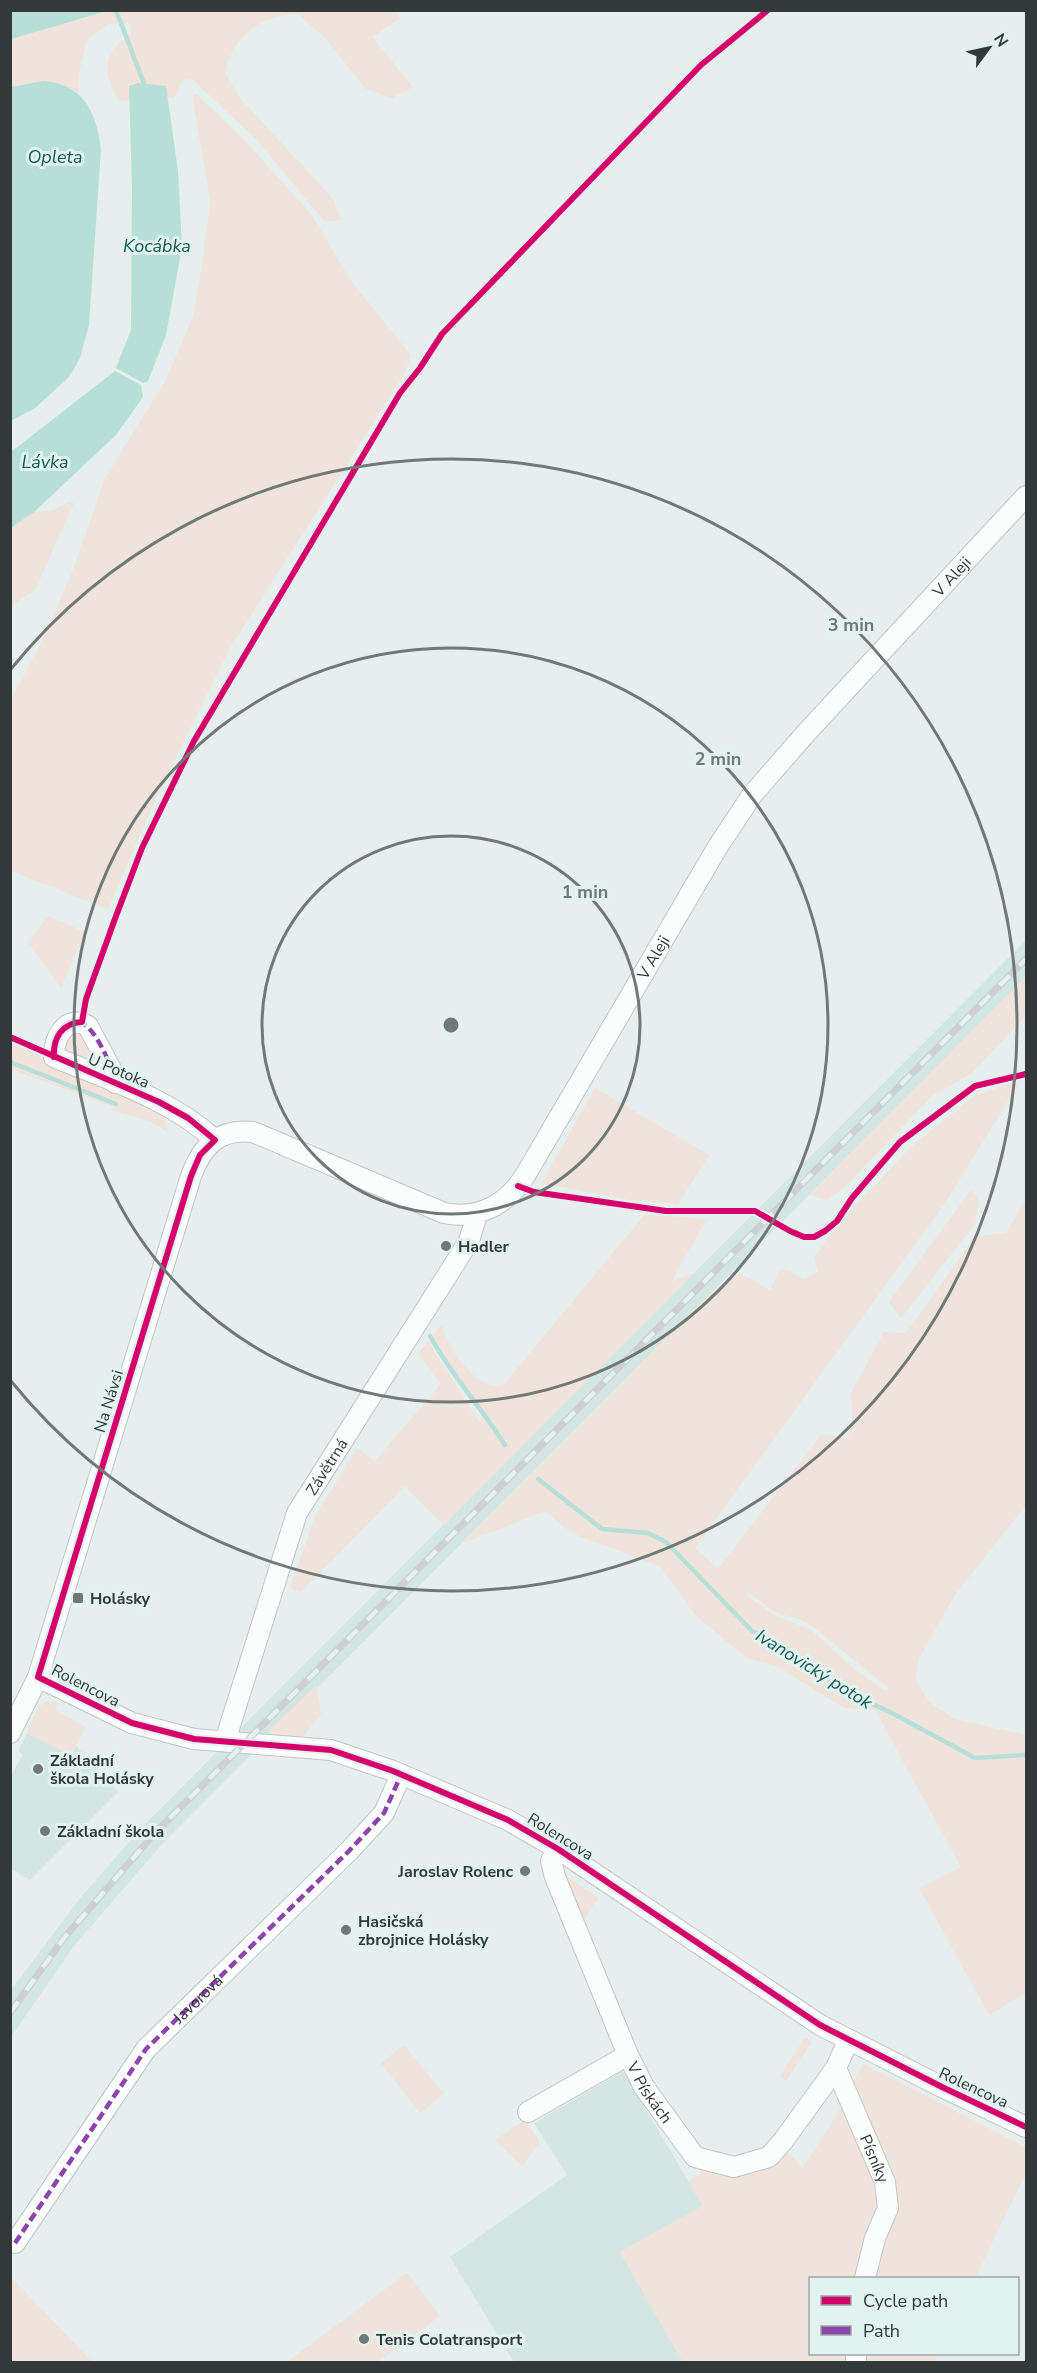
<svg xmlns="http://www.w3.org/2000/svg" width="1037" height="2373" font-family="'Nunito Sans',sans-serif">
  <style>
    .built { fill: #d3e6e2 }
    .green { fill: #efe3db; fill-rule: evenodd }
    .water { fill: #b6dfd7 }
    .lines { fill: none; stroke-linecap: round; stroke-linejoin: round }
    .stream { stroke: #b6dfd7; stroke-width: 4.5 }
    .minor-casing { stroke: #c0c6c5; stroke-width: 22 }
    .minor { stroke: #fbfdfc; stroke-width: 20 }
    .rail-casing { stroke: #ced0d0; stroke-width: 7 }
    .rail { stroke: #e2f3ef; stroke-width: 4.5; stroke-dasharray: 14; stroke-linecap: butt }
    .quiet { stroke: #8e44ad; stroke-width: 4.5; stroke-dasharray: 9 4.5; stroke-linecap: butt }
    .cycleway-casing { stroke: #e2f3ef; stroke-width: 10 }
    .cycleway { stroke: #d6006c; stroke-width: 6 }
    .ring { fill: none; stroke: #717977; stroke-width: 3 }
    .poi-dot { fill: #717977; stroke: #e2f3ef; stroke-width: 2 }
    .labels { text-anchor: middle; stroke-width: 6; stroke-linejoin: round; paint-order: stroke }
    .street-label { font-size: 16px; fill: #323938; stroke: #e2f3ef }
    .poi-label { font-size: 16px; font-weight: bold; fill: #323938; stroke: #e2f3ef; text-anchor: start }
    .water-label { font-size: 18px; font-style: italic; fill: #125c51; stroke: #e2f3ef }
    .centre { fill: #717977; stroke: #e2f3ef; stroke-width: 3 }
    .ring-label { font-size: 18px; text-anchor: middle; font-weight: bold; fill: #717977; stroke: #e2f3ef; stroke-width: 6; stroke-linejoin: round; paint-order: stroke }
  </style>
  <rect width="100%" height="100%" fill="#e6efed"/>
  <!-- built -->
  <g class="built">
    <polygon points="1026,940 1026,977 163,1843 74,1946 11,2037 11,1990 81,1897 144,1825"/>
    <polygon points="27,1733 71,1755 76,1746 118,1792 30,1880 11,1869 10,1778 23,1754 18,1751"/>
    <polygon points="623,2071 703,2206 620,2252 683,2362 514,2362 450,2257 567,2175 534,2123"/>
  </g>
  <!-- green -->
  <g class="green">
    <path d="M 395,10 L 400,18 L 372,37 L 413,87 L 392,98 L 366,89 L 325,38 L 298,14 C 260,16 234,34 225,73 L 240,98 L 333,199 L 341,220 L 325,222 L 257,140 L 193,80 L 183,79 L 176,96 L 168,99 L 166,86 L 138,83 L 129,86 L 129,101 L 118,100 C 102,70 102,54 131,34 L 130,23 L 109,24 L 87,39 L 80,69 L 78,93 C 60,80 32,81 11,87 L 11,39 L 107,11 Z"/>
    <polygon points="197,94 246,142 311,214 351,281 411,355 405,373 230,648 155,800 108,909 11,871 11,699 35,655 59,603 74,567 105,478 166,380 194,314 207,230 210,199 192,96"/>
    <polygon points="68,502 74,503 35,590 11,606 11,528 34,512 53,510"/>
    <polygon points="48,916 85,932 61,988 28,942"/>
    <polygon points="1026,977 1026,1016 971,1074 932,1096 844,1188 827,1200 810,1195"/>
    <polygon points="75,1032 87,1037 103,1067 66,1053 63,1049 67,1034"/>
    <polygon points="10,1042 162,1111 168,1132 151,1122 112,1110 113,1107 11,1069"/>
    <path d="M 1011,1083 L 1018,1085 L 945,1203 L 695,1548 L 718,1569 L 821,1435 L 848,1437 L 853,1414 L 850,1395 L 884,1332 L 906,1333 L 975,1237 L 1007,1232 L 1023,1203 L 1026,1204 L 1026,1505 L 955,1595 L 918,1660 L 916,1680 L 928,1701 L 954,1719 L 1026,1735 L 1026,1993 L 989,2015 L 919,1888 L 961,1867 L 875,1710 L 844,1708 L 778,1667 L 747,1658 L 695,1615 L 660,1566 L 579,1536 L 562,1526 L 546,1511 L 463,1543 L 714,1290 L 739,1273 L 770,1290 L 781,1268 L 805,1279 L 818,1272 L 814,1258 L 838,1224 L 911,1147 L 974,1096 ZM 749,1593 L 775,1612 L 799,1619 L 813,1627 L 889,1688 L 885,1691 L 853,1668 L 811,1630 L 776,1616 L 747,1596 Z"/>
    <polygon points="595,1088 709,1155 678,1204 629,1200 542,1183"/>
    <polygon points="971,1190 979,1199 975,1224 901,1318 889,1302"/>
    <path d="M 645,1214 L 707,1219 L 671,1282 L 695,1272 L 444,1525 L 405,1486 L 301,1592 L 290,1588 L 315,1517 L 357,1448 L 375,1461 L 441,1384 L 418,1354 L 428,1341 L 479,1422 L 485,1412 L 445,1361 L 432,1337 L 441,1325 C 448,1347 479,1398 506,1382 Z"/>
    <polygon points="316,1685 321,1714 303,1736 275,1735 268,1732"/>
    <polygon points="47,1701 58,1702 55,1710 86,1727 71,1755 27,1733 38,1707"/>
    <polygon points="562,1873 598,1898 583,1921"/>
    <polygon points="805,2038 812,2042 786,2081 780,2076"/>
    <polygon points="404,2045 444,2094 420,2113 381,2063"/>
    <polygon points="863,2064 1026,2147 1026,2173 975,2278 873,2278 893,2178 853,2082"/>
    <polygon points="845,2102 878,2182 880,2204 857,2278 810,2278 810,2354 849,2354 848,2362 683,2362 620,2252 702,2206 689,2181 700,2175 700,2170 783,2150 797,2161 802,2169"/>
    <polygon points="525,2120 540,2142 522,2166 495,2140"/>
    <polygon points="407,2273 440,2316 378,2362 287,2362"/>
    <polygon points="10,2277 11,2277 92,2362 11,2362"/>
    <polygon points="865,2354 938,2354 934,2362 865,2362"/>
  </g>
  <!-- water -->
  <g class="water">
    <polygon points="11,10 107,10 107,11 11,39"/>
    <path d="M 43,81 C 84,84 96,112 101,149 L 89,325 L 80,358 L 69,377 L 35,408 L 11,421 L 11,87 Z"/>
    <polygon points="138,83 166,86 178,171 182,247 166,335 148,381 143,383 116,368 131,330 132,186 129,86"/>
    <polygon points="115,371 141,385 143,397 116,435 34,512 11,528 11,452"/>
  </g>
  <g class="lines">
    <!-- stream -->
    <g class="stream">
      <polyline points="116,10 146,89"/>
      <polyline points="10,1062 116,1104"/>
      <path d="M 430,1336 C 451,1375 481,1407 505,1445"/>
      <polyline points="538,1479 602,1529 648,1533 666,1542 752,1631 780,1643 843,1690 892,1713 975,1758 1026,1755"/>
    </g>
    <!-- minor casing -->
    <g class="minor-casing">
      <g id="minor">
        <path d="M 115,1083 L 113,1073 L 88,1026 C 66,1013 53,1039 54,1057 C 109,1080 171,1099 215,1140"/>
        <polyline points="38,1677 132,1723 194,1739 331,1750 393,1771 508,1820 558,1849 820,2025 942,2087 1026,2127"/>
        <path id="s1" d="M 10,1733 L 38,1677 L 191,1176 C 202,1146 219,1128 253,1132 L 444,1213 C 479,1220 508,1204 526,1174 L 717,848 L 752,795 L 807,732 L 1026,496"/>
        <path id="s2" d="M 225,1741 L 297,1513 L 469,1241 L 477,1214"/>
        <path id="s3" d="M 558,1849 L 551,1861 L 555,1877 L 628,2055 L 644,2087 L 695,2157 L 734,2167 L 769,2157 L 783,2141 L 836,2068"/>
        <path id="s4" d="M 848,2041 L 836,2068 L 885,2182 L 888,2208 L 875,2238 L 865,2278"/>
        <polyline points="528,2112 628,2055"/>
        <path id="s5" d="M 15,2243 L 146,2049 L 349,1851 L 384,1813 L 401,1775"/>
        <polyline points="856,2362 856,2354"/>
      </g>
    </g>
    <!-- minor -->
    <use href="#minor" class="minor"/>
    <!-- rail casing -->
    <g class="rail-casing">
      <polyline id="rail" points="10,2013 64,1938 154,1834 1026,959"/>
    </g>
    <!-- rail -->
    <use href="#rail" class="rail"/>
    <!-- quiet -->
    <g class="quiet">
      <path d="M 78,1022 C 95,1024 112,1067 115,1083"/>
      <polyline points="15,2243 146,2049 349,1851 384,1813 401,1775"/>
    </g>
    <!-- cycleway casing -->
    <g class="cycleway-casing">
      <g id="cycleway">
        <polyline points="10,1037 159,1102 188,1118 215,1140 200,1155 191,1176 38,1677 132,1723 194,1739 331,1750 393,1771 508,1820 558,1849 820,2025 942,2087 1026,2127"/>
        <path d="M 54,1057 C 53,1039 61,1023 82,1022 L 86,999 L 116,916 L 142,848 L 194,741 L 400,393 L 420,368 L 442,334 L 701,65 L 768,10"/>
        <polyline points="518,1186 534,1192 666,1211 755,1211 790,1231 804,1237 814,1237 825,1231 837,1221 852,1198 900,1142 975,1086 1026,1074"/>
      </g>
    </g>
    <!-- cycleway -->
    <use href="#cycleway" class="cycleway"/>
  </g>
  <!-- distance rings -->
  <g class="ring">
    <circle cx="451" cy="1025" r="189"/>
    <circle cx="451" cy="1025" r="377"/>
    <path d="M11 669A566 566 0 1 1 11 1381"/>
  </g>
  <!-- markers -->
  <g class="poi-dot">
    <circle cx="446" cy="1246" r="6"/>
    <rect x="72" y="1592" width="12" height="12" rx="3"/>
    <circle cx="38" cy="1769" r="6"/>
    <circle cx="45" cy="1831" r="6"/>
    <circle cx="525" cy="1871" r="6"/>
    <circle cx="346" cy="1930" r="6"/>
    <circle cx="364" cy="2339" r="6"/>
  </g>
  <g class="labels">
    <!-- street labels -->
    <g class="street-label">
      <text dy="6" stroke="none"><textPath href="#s1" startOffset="1712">V Aleji</textPath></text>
      <text dy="6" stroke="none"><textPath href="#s1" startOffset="1226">V Aleji</textPath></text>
      <text transform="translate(119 1070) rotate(23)" y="6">U Potoka</text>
      <text transform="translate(108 1401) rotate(-73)" y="6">Na Návsi</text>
      <text dy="6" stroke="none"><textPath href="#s2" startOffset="294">Závětrná</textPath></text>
      <text transform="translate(86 1685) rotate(27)" y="6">Rolencova</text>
      <text transform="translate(561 1836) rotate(32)" y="6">Rolencova</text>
      <text dy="6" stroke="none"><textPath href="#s5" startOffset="306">Javorová</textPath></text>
      <text transform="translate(974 2087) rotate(25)" y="6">Rolencova</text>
      <text dy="6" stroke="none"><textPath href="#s3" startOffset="266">V Pískách</textPath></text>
      <text dy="6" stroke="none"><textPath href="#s4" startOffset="128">Písníky</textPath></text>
    </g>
    <!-- poi labels -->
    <g class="poi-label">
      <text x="458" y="1252">Hadler</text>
      <text x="90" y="1604">Holásky</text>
      <text x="50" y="1766">Základní<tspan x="50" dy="18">škola Holásky</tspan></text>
      <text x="57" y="1837">Základní škola</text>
      <text x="513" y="1877" text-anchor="end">Jaroslav Rolenc</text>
      <text x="358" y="1927">Hasičská<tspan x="358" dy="18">zbrojnice Holásky</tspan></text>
      <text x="376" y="2345">Tenis Colatransport</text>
    </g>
    <!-- water labels -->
    <g class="water-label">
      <text x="55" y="163">Opleta</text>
      <text x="157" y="252">Kocábka</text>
      <text x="45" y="468">Lávka</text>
      <text transform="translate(814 1669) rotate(32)" y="6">Ivanovický potok</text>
    </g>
  </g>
  <circle cx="451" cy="1025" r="9" class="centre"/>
  <g class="ring-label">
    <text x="851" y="631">3 min</text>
    <text x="718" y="765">2 min</text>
    <text x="585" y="898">1 min</text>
  </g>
  <!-- border -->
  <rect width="1037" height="2373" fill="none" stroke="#323938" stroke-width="24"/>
  <!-- legend -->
  <rect x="809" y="2277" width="210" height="78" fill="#e2f3ef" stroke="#9ca9a6" stroke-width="1.5"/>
  <rect x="821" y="2296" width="30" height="9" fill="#d6006c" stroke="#9ca9a6" stroke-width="1.5"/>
  <text x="863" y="2307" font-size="18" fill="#323938">Cycle path</text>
  <rect x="821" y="2326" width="30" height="9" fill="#8e44ad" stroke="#9ca9a6" stroke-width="1.5"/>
  <text x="863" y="2337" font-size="18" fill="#323938">Path</text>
  <!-- north arrow -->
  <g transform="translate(989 48) rotate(57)" stroke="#e2f3ef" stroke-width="4.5" paint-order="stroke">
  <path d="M0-4.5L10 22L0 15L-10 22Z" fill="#323938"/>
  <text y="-9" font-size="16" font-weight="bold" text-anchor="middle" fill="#323938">N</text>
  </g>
</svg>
